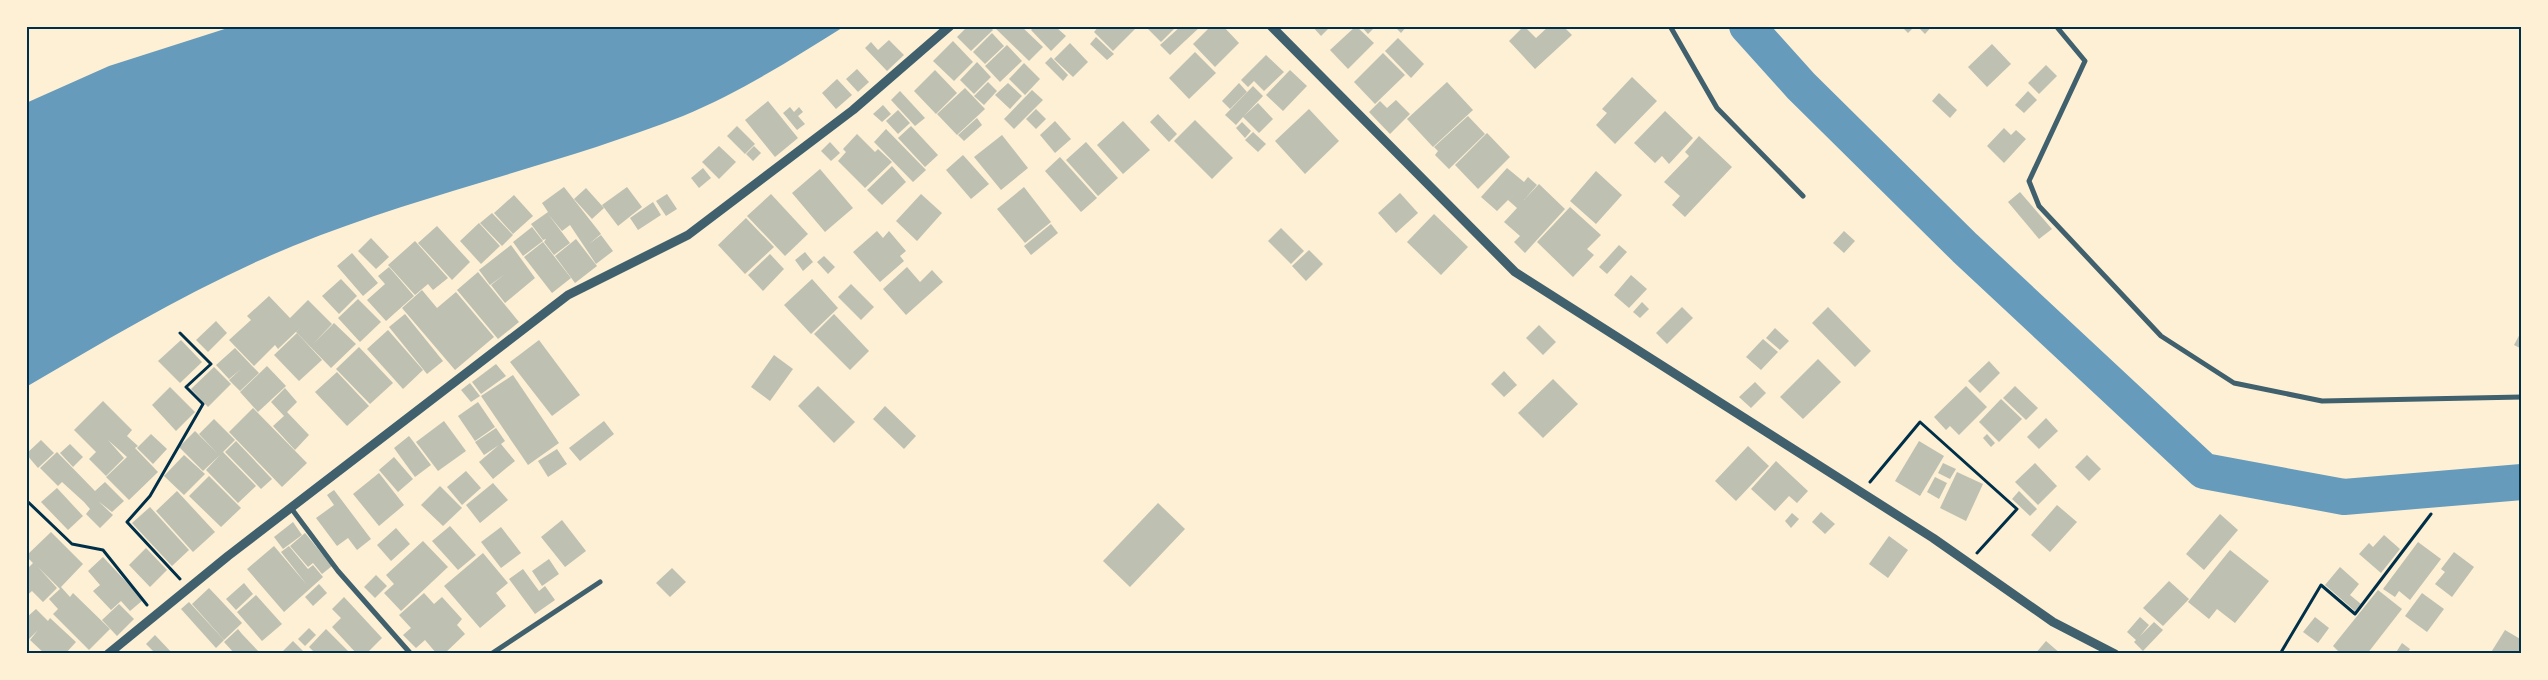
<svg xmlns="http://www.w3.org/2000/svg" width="2548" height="680" font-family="Roboto,sans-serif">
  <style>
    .water { fill: #669bbc }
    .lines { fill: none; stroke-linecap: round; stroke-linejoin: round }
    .river { stroke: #669bbc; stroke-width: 36 }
    .building { fill: #bec0b2 }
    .path { stroke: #003049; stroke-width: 3 }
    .minor { stroke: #3f606c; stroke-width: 5 }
    .tertiary { stroke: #3f606c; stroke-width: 9 }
    .neatline { fill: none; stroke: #003049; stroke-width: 2 }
  </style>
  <rect width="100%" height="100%" fill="#fdf0d5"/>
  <!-- water -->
  <path class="water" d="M 234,26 L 845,26 C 792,59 741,92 683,116 C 556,166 420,194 293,246 C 200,284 113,336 26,387 L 26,103 L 109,66 Z"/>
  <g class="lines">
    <!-- river -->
    <polyline class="river" points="1747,26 1801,86 1965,248 2204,471 2344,497 2522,482"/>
  </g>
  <!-- building -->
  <g class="building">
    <polygon points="968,26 989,26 993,30 971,51 957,37"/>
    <polygon points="993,26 1021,26 1043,47 1029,61"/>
    <polygon points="1035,26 1058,26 1057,28 1066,36 1051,51 1031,30"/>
    <polygon points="1099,26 1138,26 1113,51 1094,32"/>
    <polygon points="1145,26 1177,26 1161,42"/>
    <polygon points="1181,26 1201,26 1170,55 1160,45"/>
    <polygon points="1211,26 1223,26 1239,43 1215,67 1193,44"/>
    <polygon points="1312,26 1331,26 1321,36"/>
    <polygon points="1356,26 1374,43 1348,69 1330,50"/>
    <polygon points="1361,26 1376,26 1368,34"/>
    <polygon points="1394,26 1407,26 1401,33"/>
    <polygon points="1524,26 1536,38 1549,26 1563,26 1572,35 1535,69 1509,41"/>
    <polygon points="1901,26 1915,26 1908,33"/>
    <polygon points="1917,26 1932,26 1925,34"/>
    <polygon points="992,33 1004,46 985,64 973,52"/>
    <polygon points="1096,37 1114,54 1107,60 1090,44"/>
    <polygon points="1398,38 1424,64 1411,78 1385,51"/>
    <polygon points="889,40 904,55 887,71 865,48 871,42 878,50"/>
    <polygon points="953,41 973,62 954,81 933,61"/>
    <polygon points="1070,43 1088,62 1073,77 1054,59"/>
    <polygon points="1992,44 2011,64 1987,87 1968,67"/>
    <polygon points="1007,45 1022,61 1000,82 985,66"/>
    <polygon points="1195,52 1216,73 1189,99 1169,78"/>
    <polygon points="1383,53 1405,75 1375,104 1354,82"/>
    <polygon points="1266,55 1284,72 1264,91 1254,81 1248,87 1241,80"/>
    <polygon points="1051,57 1068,75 1063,81 1045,63"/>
    <polygon points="977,62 991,77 974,94 960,80"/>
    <polygon points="1024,63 1040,79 1025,95 1009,79"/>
    <polygon points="2046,65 2057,76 2039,94 2028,83"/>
    <polygon points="857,69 869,82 858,92 846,79"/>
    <polygon points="935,70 957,93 936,114 914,91"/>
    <polygon points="1290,70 1307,86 1283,111 1266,95"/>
    <polygon points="1632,77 1657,101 1615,144 1596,125 1607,113 1602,109"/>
    <polygon points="837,79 852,95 836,109 822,93"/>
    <polygon points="988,82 997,91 984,105 974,96"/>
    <polygon points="1447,82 1473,110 1433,147 1407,119"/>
    <polygon points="1008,83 1022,96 1010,109 995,95"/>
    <polygon points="1239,83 1247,92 1230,109 1222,101"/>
    <polygon points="1253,86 1263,96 1244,116 1258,103 1273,119 1259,133 1243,117 1236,125 1225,115"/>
    <polygon points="965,88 985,109 957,135 937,114"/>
    <polygon points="1032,90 1043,100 1014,129 1004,119"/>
    <polygon points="900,91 925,118 915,126 891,100"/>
    <polygon points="2028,91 2037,100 2024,113 2015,105"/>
    <polygon points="1939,93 1957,110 1950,118 1932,101"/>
    <polygon points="1396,100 1410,114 1390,134 1369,112 1380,101 1387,108"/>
    <polygon points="768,101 798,138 775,157 745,120"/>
    <polygon points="883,105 891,114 882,122 873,114"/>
    <polygon points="790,107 794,112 799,107 803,112 798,116 805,124 797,130 783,113"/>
    <polygon points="1036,109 1046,119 1036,129 1026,119"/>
    <polygon points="1309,109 1339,141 1305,174 1275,141"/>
    <polygon points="898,110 910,123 898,134 886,121"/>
    <polygon points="1665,111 1693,138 1669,164 1662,156 1655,163 1634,143"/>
    <polygon points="1158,114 1177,134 1169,142 1150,122"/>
    <polygon points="1468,116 1485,134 1449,169 1435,155 1438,151 1434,147"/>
    <polygon points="977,118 982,125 964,141 958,135"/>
    <polygon points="1195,120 1233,158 1212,179 1174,141"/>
    <polygon points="1055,121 1071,139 1055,153 1040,135"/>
    <polygon points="1123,121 1150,150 1123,174 1097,145"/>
    <polygon points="1242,122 1251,131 1245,138 1236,128"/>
    <polygon points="737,126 755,144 745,154 727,136"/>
    <polygon points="911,126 938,155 925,167 898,138"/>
    <polygon points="2004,128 2011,135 2016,130 2026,139 2004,163 1987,146"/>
    <polygon points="886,129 926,170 913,182 874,142"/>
    <polygon points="1253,132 1266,144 1258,152 1245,140"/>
    <polygon points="1487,133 1510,157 1478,189 1455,165"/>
    <polygon points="857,134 875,152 878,149 892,162 865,188 838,161 846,152 843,149"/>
    <polygon points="1002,135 1028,168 1001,190 974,157"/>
    <polygon points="1699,136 1732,167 1685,217 1672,205 1680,196 1664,182 1689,156 1685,152"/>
    <polygon points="830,142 840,153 831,161 821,151"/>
    <polygon points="1086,142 1118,178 1098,196 1066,160"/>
    <polygon points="719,146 736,162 719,179 702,162"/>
    <polygon points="754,146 761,153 753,161 746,154"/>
    <polygon points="963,155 989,184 971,199 946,170"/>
    <polygon points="1060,157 1097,198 1081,212 1045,171"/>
    <polygon points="892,166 906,182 882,205 867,190"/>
    <polygon points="703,168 711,178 699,188 691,178"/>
    <polygon points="1507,168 1524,182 1528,177 1537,185 1524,200 1539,184 1565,209 1525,253 1514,242 1520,236 1504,222 1517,208 1508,200 1514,194 1497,211 1481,197"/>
    <polygon points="820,169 853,208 825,232 792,193"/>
    <polygon points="1596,171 1622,195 1596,224 1570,201"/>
    <polygon points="564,187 601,234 589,244 601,235 613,251 596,264 570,225 562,231 548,214 570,243 554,255 544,242 546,239 543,240 531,224 548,212 542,203"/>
    <polygon points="627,187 642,207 618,226 602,205"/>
    <polygon points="1024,187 1051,222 1025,243 997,209"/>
    <polygon points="586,188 604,208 592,219 574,199"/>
    <polygon points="2020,192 2052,229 2039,239 2008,202"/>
    <polygon points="1400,193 1418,213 1396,233 1378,213"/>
    <polygon points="667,194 677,209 666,216 656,201"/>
    <polygon points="771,194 808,234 785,256 747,216"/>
    <polygon points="921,194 942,213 917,241 896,221"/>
    <polygon points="514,195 533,216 513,234 494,213"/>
    <polygon points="653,202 661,215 638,230 630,218"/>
    <polygon points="1570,207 1601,235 1587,249 1594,255 1573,277 1537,242"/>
    <polygon points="492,213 513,235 502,246 480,223"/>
    <polygon points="1434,214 1468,247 1441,275 1407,242"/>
    <polygon points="746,218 774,247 745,274 718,245"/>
    <polygon points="479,223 500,246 481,264 460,241"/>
    <polygon points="1051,224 1058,233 1031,255 1024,246"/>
    <polygon points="437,226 470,262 452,280 418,243"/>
    <polygon points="532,227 543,241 523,256 513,242"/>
    <polygon points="1281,228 1304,251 1291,264 1268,241"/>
    <polygon points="877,231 883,238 889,231 906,251 900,256 904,261 880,282 853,252"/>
    <polygon points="1844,231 1855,241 1844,253 1833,243"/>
    <polygon points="371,238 389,257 376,269 358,251"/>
    <polygon points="576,239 597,266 575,283 555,256"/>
    <polygon points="415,241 448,278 433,290 428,284 415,295 388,265"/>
    <polygon points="543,242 571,278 552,293 524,257"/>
    <polygon points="511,245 535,278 505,303 491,285 505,274 490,285 479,270"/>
    <polygon points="1619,245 1627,252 1607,274 1599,267"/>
    <polygon points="1309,250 1323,264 1306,281 1292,266"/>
    <polygon points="805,252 813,262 803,271 795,260"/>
    <polygon points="352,253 378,283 363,296 337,266"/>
    <polygon points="770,254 784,269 763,291 748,275"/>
    <polygon points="824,256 835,267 828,274 817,262"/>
    <polygon points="389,267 414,296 386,321 367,300 385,284 378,276"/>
    <polygon points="907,267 920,282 932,270 943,282 906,315 883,289"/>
    <polygon points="478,272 519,322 498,339 457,290"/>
    <polygon points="1631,275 1647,289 1629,308 1614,295"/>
    <polygon points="341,279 357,296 339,314 322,296"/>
    <polygon points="812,279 838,308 811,334 784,305"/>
    <polygon points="851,284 874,307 861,320 838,297"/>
    <polygon points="422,290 437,308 456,292 494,337 455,370 402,308"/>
    <polygon points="269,296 290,318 308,300 332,324 313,344 334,323 356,344 331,368 296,332 300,328 278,349 275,345 254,366 229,340 251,320 247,316"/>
    <polygon points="358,299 381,322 360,342 338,318"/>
    <polygon points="1642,302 1649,309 1640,318 1633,312"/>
    <polygon points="1682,307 1693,318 1667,344 1656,333"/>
    <polygon points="1828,307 1871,351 1855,367 1812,323"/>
    <polygon points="405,314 443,361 427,374 389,327"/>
    <polygon points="834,314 869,351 850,370 814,334"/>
    <polygon points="216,321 227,333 208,352 196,340"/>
    <polygon points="1539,325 1556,342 1543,355 1526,338"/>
    <polygon points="1775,328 1789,341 1780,350 1766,338"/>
    <polygon points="388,330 423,370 403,389 367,349"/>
    <polygon points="2522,330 2522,349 2514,345"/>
    <polygon points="297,333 322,360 299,381 274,355"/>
    <polygon points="1763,339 1778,352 1761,370 1746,357"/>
    <polygon points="181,340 202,362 180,383 158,361"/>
    <polygon points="539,340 580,395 552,416 510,362"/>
    <polygon points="359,347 393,383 370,404 336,369"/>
    <polygon points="235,348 259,373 240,391 229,380 241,369 229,379 216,365"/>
    <polygon points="774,355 793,369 770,401 751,387"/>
    <polygon points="1818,359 1841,382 1803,419 1780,397"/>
    <polygon points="1989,361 2000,373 1980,393 1968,381"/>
    <polygon points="496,364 506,376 481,394 472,382"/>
    <polygon points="267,366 286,386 258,412 240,392"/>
    <polygon points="214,367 231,384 208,407 191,389"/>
    <polygon points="1504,371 1517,385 1504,397 1491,384"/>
    <polygon points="337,372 369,406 347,426 315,392"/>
    <polygon points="513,375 559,443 528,465 481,396"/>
    <polygon points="1553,379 1578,404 1543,438 1518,413"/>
    <polygon points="1755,382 1766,393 1751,408 1739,397"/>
    <polygon points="470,383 480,396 471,402 461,390"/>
    <polygon points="818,386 855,422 834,443 798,406"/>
    <polygon points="1966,386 1987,407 1959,435 1950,426 1946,430 1934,417"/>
    <polygon points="2015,386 2038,408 2026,420 2003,398"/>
    <polygon points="170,387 195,412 176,431 152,405"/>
    <polygon points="285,388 297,402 287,412 309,435 295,450 273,426 284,416 271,402"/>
    <polygon points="2001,399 2022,419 1999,442 1979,422"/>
    <polygon points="103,401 132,430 127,436 138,446 135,448 158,472 129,500 106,477 127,457 108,440 124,458 106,476 89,459 96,452 74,430"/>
    <polygon points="478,402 495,427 475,441 458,416"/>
    <polygon points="885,406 916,436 904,449 873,419"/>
    <polygon points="253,408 307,463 282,487 229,432"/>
    <polygon points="2046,418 2058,431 2039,449 2027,437"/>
    <polygon points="214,419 235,440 223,452 256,486 238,503 206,470 220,455 203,471 179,447 195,431 217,453 199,434"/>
    <polygon points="444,421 466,451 438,471 416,442"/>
    <polygon points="604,421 614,434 580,461 569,448"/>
    <polygon points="496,428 505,441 501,444 515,461 493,479 479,462 499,445 484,455 475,442"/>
    <polygon points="151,434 167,449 153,464 137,448"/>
    <polygon points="1987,434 1995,443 1991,447 1983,438"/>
    <polygon points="409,436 431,465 415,477 394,448"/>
    <polygon points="41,440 54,453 38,468 26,454"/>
    <polygon points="236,441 272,479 261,489 225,452"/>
    <polygon points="1919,441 1944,456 1920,496 1895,481"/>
    <polygon points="70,444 83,457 73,467 60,453"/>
    <polygon points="1748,446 1769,466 1736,501 1715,481"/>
    <polygon points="557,449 567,464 548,477 538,461"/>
    <polygon points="57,452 95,491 105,482 124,501 112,512 98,501 113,515 100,528 86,514 90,509 84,502 62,482 58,486 40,468"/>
    <polygon points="184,455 205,474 184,495 164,476"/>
    <polygon points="2087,455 2101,469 2089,481 2075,467"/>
    <polygon points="394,457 413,479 398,492 379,470"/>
    <polygon points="1776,461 1808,491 1797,503 1789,496 1775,511 1751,489"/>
    <polygon points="1943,463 1956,469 1950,479 1938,473"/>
    <polygon points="2035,463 2057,486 2038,505 2015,482"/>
    <polygon points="466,471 481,488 462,505 447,487"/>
    <polygon points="1957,472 1983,484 1966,521 1940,508"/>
    <polygon points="379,473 404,505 379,526 353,494"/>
    <polygon points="209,476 241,508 221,527 189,496"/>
    <polygon points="1935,477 1947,483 1939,499 1927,492"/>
    <polygon points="493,483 508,500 480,523 466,505"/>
    <polygon points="440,486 462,508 443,526 421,505"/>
    <polygon points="57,488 83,516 68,530 41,502"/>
    <polygon points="334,490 371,539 357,550 348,538 337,546 316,518 334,505 327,495"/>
    <polygon points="177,491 215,532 193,552 156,511"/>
    <polygon points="2019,491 2037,509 2030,516 2012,499"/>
    <polygon points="1158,503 1185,529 1130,587 1103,561"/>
    <polygon points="2057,505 2077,522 2050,552 2031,535"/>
    <polygon points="150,507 189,550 172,566 132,523"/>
    <polygon points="1821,512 1835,524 1825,534 1812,522"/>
    <polygon points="1792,513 1799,519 1791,528 1785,521"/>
    <polygon points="2220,514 2238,530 2204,570 2186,554"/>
    <polygon points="562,520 586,551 565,567 541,537"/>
    <polygon points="293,522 302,535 283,549 274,537"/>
    <polygon points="450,526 476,555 458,570 432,541"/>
    <polygon points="501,527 521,553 501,568 481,542"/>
    <polygon points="396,528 410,544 391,561 377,545"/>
    <polygon points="51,532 83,564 61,587 70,597 73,593 110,629 89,650 53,614 58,609 49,599 60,589 38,567 57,588 43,602 32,591 26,596 26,570 33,563 26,556"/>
    <polygon points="305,533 332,566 322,574 313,563 308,567 290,546"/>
    <polygon points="2384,535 2400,549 2381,573 2359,554 2369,543 2373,547"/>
    <polygon points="1889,536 1908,550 1888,578 1869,564"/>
    <polygon points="423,541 448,567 401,611 384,593 394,584 386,575"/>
    <polygon points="2418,542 2441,559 2410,600 2399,591 2395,597 2383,589"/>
    <polygon points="274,546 307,585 281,552 289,546 308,569 313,565 323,577 284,612 247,569"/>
    <polygon points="146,548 167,570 150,587 129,565"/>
    <polygon points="2230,550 2269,581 2235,623 2217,609 2209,619 2188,602"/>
    <polygon points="2454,552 2474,567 2452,597 2435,584 2445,572 2441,569"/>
    <polygon points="483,553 508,583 496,593 506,606 480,628 444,586"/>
    <polygon points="103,557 143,600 130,611 121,601 111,610 93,591 100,585 88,571"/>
    <polygon points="549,559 559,574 542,586 532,571"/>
    <polygon points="2340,567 2359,584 2350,595 2361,604 2355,611 2325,585"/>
    <polygon points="672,568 686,582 670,597 656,583"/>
    <polygon points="523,569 539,591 545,586 555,600 535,614 509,579"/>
    <polygon points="376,575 387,586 375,598 364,587"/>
    <polygon points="2169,581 2189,599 2163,626 2143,608"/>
    <polygon points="244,583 253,594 236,610 226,599"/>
    <polygon points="319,584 327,593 313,606 305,597"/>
    <polygon points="209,588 242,623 224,640 192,604"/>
    <polygon points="2378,590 2402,609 2367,654 2341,654 2333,646"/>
    <polygon points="424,593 434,604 442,597 462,619 457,625 465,634 444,654 437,654 425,640 416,648 403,635 411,628 399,615"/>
    <polygon points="2422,593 2444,609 2427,632 2405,616"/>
    <polygon points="256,595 282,624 262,641 237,612"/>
    <polygon points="344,597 382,638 366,654 357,654 332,627 341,618 332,609"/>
    <polygon points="189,602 224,640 216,648 181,609"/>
    <polygon points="119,604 134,619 117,636 102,620"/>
    <polygon points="36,609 48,621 50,618 76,642 65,654 45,654 30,640 38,630 26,642 26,618"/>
    <polygon points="2140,617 2149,625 2140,636 2154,622 2163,630 2143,651 2134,642 2136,640 2127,632"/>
    <polygon points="2315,617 2329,628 2318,643 2303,632"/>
    <polygon points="309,628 316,635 305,646 298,639"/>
    <polygon points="238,629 242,634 261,654 235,654 224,642"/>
    <polygon points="326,629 350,653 349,654 316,654 309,647"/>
    <polygon points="2505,630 2522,640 2522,646 2517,654 2490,654"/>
    <polygon points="155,635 173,654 156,654 146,644"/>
    <polygon points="293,641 306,654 280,654"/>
    <polygon points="2046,641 2061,654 2035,654"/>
    <polygon points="2402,643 2410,649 2407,654 2395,654"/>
  </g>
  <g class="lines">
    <!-- path -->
    <g class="path">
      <polyline points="180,333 211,364 186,387 203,404 150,496 127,522 180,579"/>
      <polyline points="1870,482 1920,422 2017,509 1977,553"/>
      <polyline points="26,500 72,544 103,550 147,605"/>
      <polyline points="2280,654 2321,585 2355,614 2431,514"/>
    </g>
    <!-- minor -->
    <g class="minor">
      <polyline points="1670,26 1717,108 1803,196"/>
      <polyline points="2056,26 2085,61 2029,181 2039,206 2161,336 2234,383 2322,401 2522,397"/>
      <polyline points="291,508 338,571 411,654"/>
      <polyline points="491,654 600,582"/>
    </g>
    <!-- tertiary -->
    <g class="tertiary">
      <polyline points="1271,26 1515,272 1933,538 2053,622 2115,654"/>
      <polyline points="108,654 228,556 568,295 688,235 853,110 950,26"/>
    </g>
  </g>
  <!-- border -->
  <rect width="2548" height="680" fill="none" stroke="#fdf0d5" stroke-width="55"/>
  <rect x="28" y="28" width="2492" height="624" class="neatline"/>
</svg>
